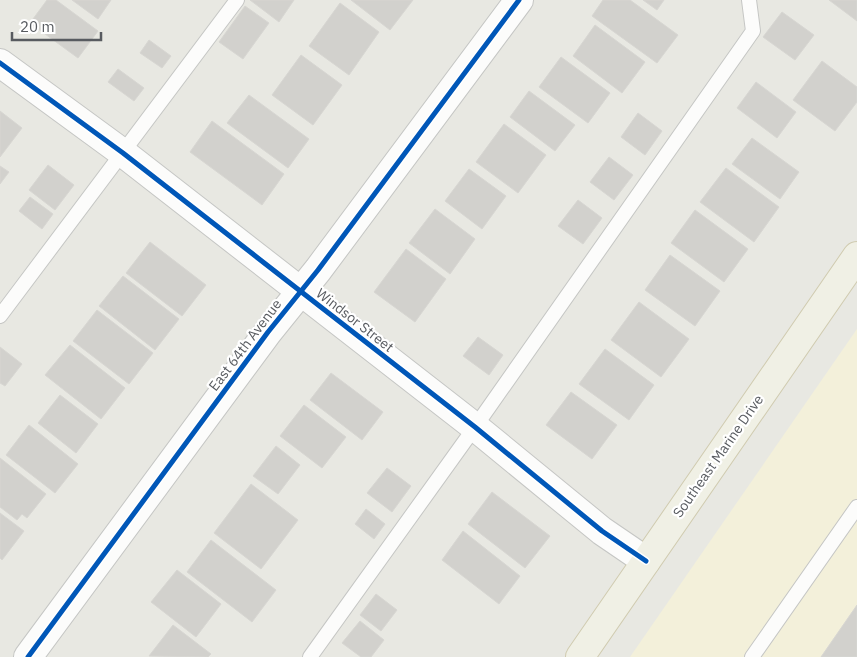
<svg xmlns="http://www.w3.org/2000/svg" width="857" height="657" font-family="'IBM Plex Sans',sans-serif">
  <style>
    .commercial { fill: #f3f0da }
    .building { fill: #d2d1cd; stroke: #d7d6d2 }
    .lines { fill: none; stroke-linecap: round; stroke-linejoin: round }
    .service-casing { stroke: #c5c6c4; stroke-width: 16 }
    .minor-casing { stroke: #c5c6c4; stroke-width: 30 }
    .primary-casing { stroke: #d0cbb0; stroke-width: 30 }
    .service { stroke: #fcfcfb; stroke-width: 14 }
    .minor { stroke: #fcfcfb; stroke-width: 28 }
    .primary { stroke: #f0f0e5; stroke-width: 28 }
    .cycleway-casing { stroke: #fff; stroke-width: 8 }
    .cycleway { stroke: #0057b8; stroke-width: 5 }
    .labels { text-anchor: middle; stroke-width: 4.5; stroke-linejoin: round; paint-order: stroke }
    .street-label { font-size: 14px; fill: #585b60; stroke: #fff }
  </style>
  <rect width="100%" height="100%" fill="#e8e8e2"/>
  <!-- commercial -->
  <polygon class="commercial" points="857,329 857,657 630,657"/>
  <!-- building -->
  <g class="building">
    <polygon points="47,0 56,0 98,31 78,58 30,23"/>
    <polygon points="72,0 111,0 98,19"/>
    <polygon points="250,0 294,0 279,22"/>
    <polygon points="351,0 413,0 390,30"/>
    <polygon points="603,0 630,0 678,35 657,63 592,16"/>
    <polygon points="643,0 664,0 657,10"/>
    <polygon points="829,0 857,0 857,21"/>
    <polygon points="340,3 379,32 349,75 309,46"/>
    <polygon points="245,6 269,23 243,59 219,42"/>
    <polygon points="782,12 814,35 795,60 763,37"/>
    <polygon points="595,25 645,62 622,93 573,56"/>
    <polygon points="149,40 171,56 162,68 140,53"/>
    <polygon points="301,55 342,85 313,125 272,95"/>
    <polygon points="561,57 610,93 588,123 539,87"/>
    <polygon points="822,61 857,87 857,102 835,131 793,100"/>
    <polygon points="118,69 144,88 134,101 108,82"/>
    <polygon points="756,82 796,112 777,138 737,108"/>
    <polygon points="529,91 575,125 555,151 510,117"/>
    <polygon points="249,95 309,139 288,168 227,123"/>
    <polygon points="0,111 22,128 0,157"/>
    <polygon points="638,113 662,131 645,155 621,137"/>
    <polygon points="212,121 284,174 262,205 190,152"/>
    <polygon points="504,124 546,155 518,193 476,162"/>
    <polygon points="752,138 799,172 780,199 732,164"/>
    <polygon points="609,157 633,175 614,200 590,182"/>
    <polygon points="48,165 74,185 55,210 29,190"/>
    <polygon points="0,166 9,172 0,184"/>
    <polygon points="726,168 779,207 754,242 700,202"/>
    <polygon points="469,169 506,196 482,229 445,201"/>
    <polygon points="30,197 53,214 42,229 19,211"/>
    <polygon points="578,200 602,218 583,244 558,226"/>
    <polygon points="435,209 475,239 450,274 409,243"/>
    <polygon points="695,210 748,249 724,282 671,243"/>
    <polygon points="150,242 206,285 182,316 126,273"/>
    <polygon points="406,249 446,279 415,322 374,292"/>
    <polygon points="670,255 720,291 695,326 645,290"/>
    <polygon points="123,276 179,319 155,350 99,306"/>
    <polygon points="639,302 689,339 661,377 611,340"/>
    <polygon points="97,310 153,353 129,384 73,341"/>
    <polygon points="478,337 503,355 489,375 463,356"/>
    <polygon points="70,345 125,388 101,419 45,375"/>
    <polygon points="0,347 22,364 5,386 0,383"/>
    <polygon points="605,349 654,385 629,420 579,384"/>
    <polygon points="331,373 383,412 362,440 310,400"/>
    <polygon points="571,392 617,425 592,459 546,425"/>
    <polygon points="60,395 98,424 76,453 38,423"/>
    <polygon points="304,405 346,437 322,468 280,436"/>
    <polygon points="29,425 78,464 55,493 6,455"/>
    <polygon points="276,446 300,465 278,494 253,476"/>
    <polygon points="0,458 46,494 27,518 22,514 17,520 0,507"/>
    <polygon points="387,468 411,486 392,512 367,493"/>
    <polygon points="251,484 298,520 261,569 214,533"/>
    <polygon points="492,492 550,536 525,568 468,524"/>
    <polygon points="366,509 385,524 374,539 355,524"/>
    <polygon points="0,513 24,531 2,560 0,558"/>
    <polygon points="463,531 520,576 499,604 442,560"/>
    <polygon points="211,540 276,590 252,622 187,572"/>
    <polygon points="177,570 221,604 196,637 151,602"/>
    <polygon points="376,594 397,610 381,631 360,615"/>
    <polygon points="857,605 857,657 821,657"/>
    <polygon points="360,621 384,640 371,657 361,657 342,643"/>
    <polygon points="173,625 211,654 208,657 149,656"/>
  </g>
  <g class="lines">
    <!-- service casing -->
    <g class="service-casing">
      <g id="service">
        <polyline points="0,316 237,0"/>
        <polyline points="310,657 475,427 753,31 749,0"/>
        <polyline points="752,657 857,507"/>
      </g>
    </g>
    <!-- minor casing -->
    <g class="minor-casing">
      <g id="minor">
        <polyline points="0,63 123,153 475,427 602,531 646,561"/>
        <polyline points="28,657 268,332 318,270 519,0"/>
      </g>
    </g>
    <!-- primary casing -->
    <g class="primary-casing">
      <polyline id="primary" points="580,657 857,256"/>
    </g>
    <!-- service -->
    <use href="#service" class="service"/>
    <!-- minor -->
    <use href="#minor" class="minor"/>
    <!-- primary -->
    <use href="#primary" class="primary"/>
    <!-- cycleway casing -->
    <g class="cycleway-casing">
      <g id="cycleway">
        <polyline points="0,63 123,153 475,427 602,531 646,561"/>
        <polyline points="28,657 268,332 318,270 519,0"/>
      </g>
    </g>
    <!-- cycleway -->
    <use href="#cycleway" class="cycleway"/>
  </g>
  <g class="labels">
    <!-- street labels -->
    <g class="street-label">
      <text transform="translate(355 320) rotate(38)" y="5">Windsor Street</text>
      <text transform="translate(245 345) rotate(-53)" y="5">East 64th Avenue</text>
      <text transform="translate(718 456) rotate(-55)" y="5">Southeast Marine Drive</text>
    </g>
  </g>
  <!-- scale -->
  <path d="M12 32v8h89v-8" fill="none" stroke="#585b60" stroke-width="2.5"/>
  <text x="20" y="32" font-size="15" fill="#585b60" stroke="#ffffff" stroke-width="4" paint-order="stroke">20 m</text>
</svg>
